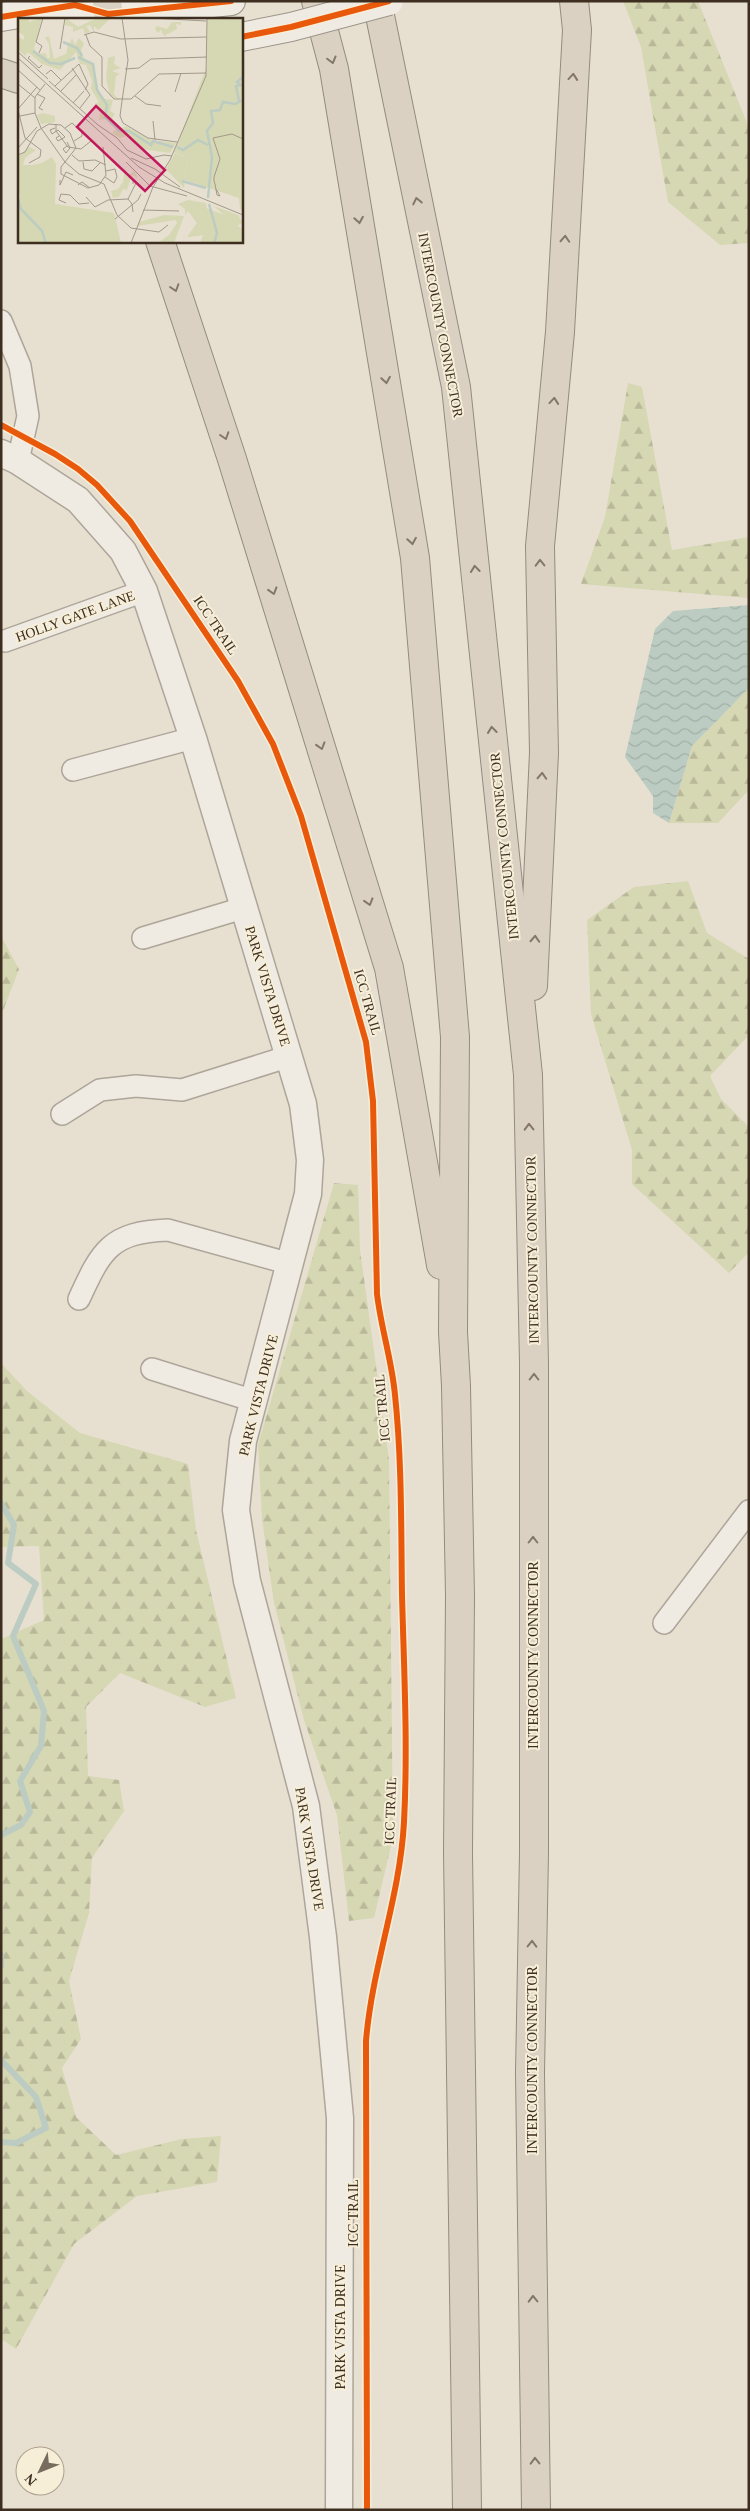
<svg xmlns="http://www.w3.org/2000/svg" width="750" height="2511" font-family="Georgia,serif">
  <style>
    .forest { fill: url(#forest-firs) }
    .water { fill: url(#water-waves) }
    .lines { fill: none; stroke-linecap: round; stroke-linejoin: round }
    .stream { stroke: #bcccc2; stroke-width: 6 }
    .minor-casing { stroke: #ada599; stroke-width: 24 }
    .tertiary-casing { stroke: #ada599; stroke-width: 29 }
    .secondary-casing { stroke: #9c958a; stroke-width: 30 }
    .motorway-casing { stroke: #928b80; stroke-width: 30 }
    .minor { stroke: #efebe3; stroke-width: 21 }
    .tertiary { stroke: #efebe3; stroke-width: 26 }
    .secondary { stroke: #efebe3; stroke-width: 28 }
    .motorway { stroke: #dad1c2; stroke-width: 28 }
    .secondary-bridge-casing { stroke: #9c958a; stroke-width: 30; stroke-linecap: butt }
    .secondary-bridge { stroke: #efebe3; stroke-width: 28 }
    .cycleway-casing { stroke: #f7eed8; stroke-width: 9 }
    .cycleway { stroke: #e8590c; stroke-width: 6 }
    .oneway { stroke: #847769 }
    .labels { text-anchor: middle; stroke-width: 4; stroke-linejoin: round; paint-order: stroke }
    .street-label { font-size: 14px; fill: #3d2e20; stroke: #f7eed8 }
    .inset-river { fill: none; stroke: #bcccc2; stroke-width: 2.5 }
    .inset-road { fill: none; stroke: #a3998a; stroke-width: 1 }
    .view { fill: #c2185b; fill-opacity: 0.15; stroke: #c2185b; stroke-width: 2.5 }
    .inset-edge { fill: none; stroke: #3d2e20; stroke-width: 2.5 }
  </style>
  <defs>
    <pattern id="forest-firs" width="22" height="20" patternUnits="userSpaceOnUse" patternTransform="scale(1.25)"><rect width="22" height="20" fill="#d6d7b3"/><path d="M5 1l3.5 6h-7zM16 11l3.5 6h-7z" fill="#b9b99a"/></pattern>
    <pattern id="water-waves" width="16" height="10" patternUnits="userSpaceOnUse" patternTransform="scale(1.25)"><rect width="16" height="10" fill="#bcccc2"/><path d="M0 5q4-4 8 0t8 0" fill="none" stroke="#a2b0a6"/></pattern>
  </defs>
  <rect width="100%" height="100%" fill="#e7e0d1"/>
  <!-- forest -->
  <g class="forest">
    <polygon points="623,1 698,1 749,128 749,243 720,245 668,202 641,47"/>
    <polygon points="628,383 642,387 672,550 749,537 749,598 581,584 605,517"/>
    <polygon points="749,688 749,790 718,823 669,823 692,746"/>
    <polygon points="688,881 707,933 749,959 749,1035 710,1076 721,1099 749,1127 749,1252 729,1273 632,1184 632,1150 591,1014 587,920 634,887"/>
    <polygon points="1,936 19,969 1,1016"/>
    <polygon points="334,1183 358,1185 360,1250 389,1460 393,1837 374,1918 349,1921 337,1815 304,1720 274,1603 262,1519 258,1445"/>
    <polygon points="1,1363 27,1391 80,1433 188,1464 196,1530 236,1698 205,1707 120,1673 86,1707 88,1776 119,1780 124,1811 92,1858 89,1913 69,1981 81,2039 62,2068 76,2117 116,2155 182,2139 221,2136 217,2182 137,2196 74,2244 16,2349 1,2339 1,1639 44,1620 39,1546 1,1547"/>
  </g>
  <!-- water -->
  <polygon class="water" points="749,605 749,688 692,746 669,823 653,813 653,796 625,757 655,629 673,611"/>
  <g class="lines">
    <!-- stream -->
    <g class="stream">
      <polyline points="1,1503 14,1525 8,1563 36,1584 13,1636 44,1711 41,1746 20,1781 30,1812 21,1825 1,1835"/>
      <polyline points="1,1955 1,1966"/>
      <polyline points="1,2060 36,2097 46,2128 16,2143 1,2142"/>
    </g>
    <!-- minor casing -->
    <g class="minor-casing">
      <g id="minor">
        <polyline points="1,321 20,366 28,416 18,461"/>
        <polyline points="5,641 144,591"/>
        <polyline points="73,770 193,738"/>
        <polyline points="143,938 243,908"/>
        <polyline points="62,1114 100,1090 136,1086 182,1090 290,1056"/>
        <path d="M 79,1299 C 101,1251 110,1232 168,1230 L 291,1264"/>
        <polyline points="152,1369 254,1401"/>
        <polyline points="664,1623 749,1511"/>
      </g>
    </g>
    <!-- tertiary casing -->
    <g class="tertiary-casing">
      <polyline id="tertiary" points="1,453 18,461 78,500 123,551 144,591 193,738 303,1104 310,1160 308,1194 243,1441 236,1510 247,1581 306,1806 323,1937 340,2118 339,2510"/>
    </g>
    <!-- secondary casing -->
    <g class="secondary-casing">
      <polyline id="secondary" points="1,17 75,5 108,14 231,1"/>
    </g>
    <!-- motorway casing -->
    <g class="motorway-casing">
      <g id="motorway">
        <polyline points="107,1 109,19"/>
        <polyline points="316,1 334,69 415,558 455,1037 453,1332 456,1386 460,1596 458,1852 467,2510"/>
        <polyline points="377,1 456,387 528,1075 534,1363 534,1852 530,2073 536,2510"/>
        <polyline points="1,73 19,79"/>
        <polyline points="160,241 232,459 389,968 441,1265"/>
        <polyline points="533,986 544,753 540,546 560,332 577,30 574,1"/>
      </g>
    </g>
    <!-- minor -->
    <use href="#minor" class="minor"/>
    <!-- tertiary -->
    <use href="#tertiary" class="tertiary"/>
    <!-- secondary -->
    <use href="#secondary" class="secondary"/>
    <!-- motorway -->
    <use href="#motorway" class="motorway"/>
    <!-- secondary-bridge casing -->
    <g class="secondary-bridge-casing">
      <polyline id="secondary-bridge" points="241,37 291,27 389,1"/>
    </g>
    <!-- secondary-bridge -->
    <use href="#secondary-bridge" class="secondary-bridge"/>
    <!-- cycleway casing -->
    <g class="cycleway-casing">
      <g id="cycleway">
        <polyline points="1,17 75,5 108,14 231,1"/>
        <polyline points="241,37 291,27 389,1"/>
        <path d="M 1,425 L 55,454 L 78,469 L 97,485 L 130,521 L 238,681 L 273,744 L 301,816 L 366,1042 L 373,1101 L 377,1294 C 381,1328 392,1361 395,1395 C 402,1461 401,1528 402,1595 C 404,1670 408,1746 404,1822 C 400,1897 372,1967 366,2041 L 367,2510"/>
      </g>
    </g>
    <!-- cycleway -->
    <use href="#cycleway" class="cycleway"/>
  </g>
  <!-- one-way arrows -->
  <defs><path id="oneway-chevron" d="M-2-3.5L2.5 0L-2 3.5" fill="none" stroke-width="1.6" stroke-linecap="round" stroke-linejoin="round" transform="scale(1.25)"/></defs>
  <g class="oneway">
    <use href="#oneway-chevron" transform="translate(332 60) rotate(75)"/>
    <use href="#oneway-chevron" transform="translate(573 77) rotate(-85)"/>
    <use href="#oneway-chevron" transform="translate(417 201) rotate(-102)"/>
    <use href="#oneway-chevron" transform="translate(359 220) rotate(81)"/>
    <use href="#oneway-chevron" transform="translate(565 239) rotate(-87)"/>
    <use href="#oneway-chevron" transform="translate(175 288) rotate(72)"/>
    <use href="#oneway-chevron" transform="translate(386 380) rotate(81)"/>
    <use href="#oneway-chevron" transform="translate(554 401) rotate(-85)"/>
    <use href="#oneway-chevron" transform="translate(225 436) rotate(72)"/>
    <use href="#oneway-chevron" transform="translate(412 541) rotate(81)"/>
    <use href="#oneway-chevron" transform="translate(540 563) rotate(-91)"/>
    <use href="#oneway-chevron" transform="translate(475 569) rotate(-96)"/>
    <use href="#oneway-chevron" transform="translate(273 591) rotate(73)"/>
    <use href="#oneway-chevron" transform="translate(492 730) rotate(-96)"/>
    <use href="#oneway-chevron" transform="translate(321 746) rotate(73)"/>
    <use href="#oneway-chevron" transform="translate(542 776) rotate(-87)"/>
    <use href="#oneway-chevron" transform="translate(369 902) rotate(73)"/>
    <use href="#oneway-chevron" transform="translate(535 939) rotate(-87)"/>
    <use href="#oneway-chevron" transform="translate(529 1127) rotate(-91)"/>
    <use href="#oneway-chevron" transform="translate(534 1377) rotate(-90)"/>
    <use href="#oneway-chevron" transform="translate(533 1540) rotate(-90)"/>
    <use href="#oneway-chevron" transform="translate(532 1944) rotate(-89)"/>
    <use href="#oneway-chevron" transform="translate(533 2299) rotate(-91)"/>
    <use href="#oneway-chevron" transform="translate(535 2461) rotate(-91)"/>
  </g>
  <g class="labels">
    <!-- street labels -->
    <g class="street-label">
      <text transform="translate(441 325) rotate(79)" y="5">INTERCOUNTY CONNECTOR</text>
      <text transform="translate(75 616) rotate(-20)" y="5">HOLLY GATE LANE</text>
      <text transform="translate(216 625) rotate(56)" y="5">ICC TRAIL</text>
      <text transform="translate(504 846) rotate(-96)" y="5">INTERCOUNTY CONNECTOR</text>
      <text transform="translate(268 986) rotate(73)" y="5">PARK VISTA DRIVE</text>
      <text transform="translate(368 1002) rotate(74)" y="5">ICC TRAIL</text>
      <text transform="translate(532 1250) rotate(-91)" y="5">INTERCOUNTY CONNECTOR</text>
      <text transform="translate(258 1395) rotate(-76)" y="5">PARK VISTA DRIVE</text>
      <text transform="translate(382 1408) rotate(-95)" y="5">ICC TRAIL</text>
      <text transform="translate(533 1655) rotate(-90)" y="5">INTERCOUNTY CONNECTOR</text>
      <text transform="translate(390 1811) rotate(-88)" y="5">ICC TRAIL</text>
      <text transform="translate(310 1849) rotate(81)" y="5">PARK VISTA DRIVE</text>
      <text transform="translate(532 2060) rotate(-90)" y="5">INTERCOUNTY CONNECTOR</text>
      <text transform="translate(353 2213) rotate(-90)" y="5">ICC TRAIL</text>
      <text transform="translate(340 2327) rotate(-90)" y="5">PARK VISTA DRIVE</text>
    </g>
  </g>
  <!-- overview -->
  <g transform="translate(18 18)">
    <rect width="225" height="225" fill="#e7e0d1"/>
    <path d="M 189,0 L 225,0 L 225,72 L 189,48 ZM 157,135 L 169,140 L 166,170 L 148,151 ZM 33,143 L 36,146 L 37,186 L 96,195 L 103,225 L 0,225 L 0,189 L 3,188 L 0,164 L 14,147 ZM 196,188 L 220,197 L 225,205 L 218,208 Z" fill="#d6d7b3"/>
    <path d="M 0,0 L 10,0 L 11,4 L 24,0 L 16,30 L 19,36 L 28,35 L 29,40 L 32,40 L 31,26 L 27,20 L 31,18 L 36,41 L 48,36 L 50,27 L 44,23 L 52,25 L 54,20 L 57,27 L 61,20 L 66,26 L 63,32 L 66,41 L 75,45 L 81,74 L 86,81 L 95,82 L 92,93 L 97,96 L 94,100 L 101,112 L 108,108 L 133,122 L 158,125 L 152,135 L 123,131 L 112,117 L 102,120 L 94,115 L 98,111 L 88,101 L 81,102 L 83,90 L 77,86 L 81,84 L 73,71 L 74,62 L 68,47 L 62,46 L 58,34 L 42,52 L 24,46 L 10,34 L 7,38 L 0,31 L 0,19 L 6,22 L 6,18 L 0,13 ZM 48,0 L 60,9 L 79,0 L 92,1 L 80,12 L 76,8 L 76,14 L 72,7 L 68,8 L 72,14 L 67,16 L 65,10 L 55,14 L 55,9 L 47,7 ZM 154,4 L 163,4 L 163,7 L 158,6 L 159,11 L 146,18 L 143,12 L 140,15 L 137,11 L 139,8 L 149,11 ZM 97,38 L 96,46 L 103,50 L 94,53 L 102,56 L 98,58 L 96,76 L 101,82 L 92,78 L 88,60 L 90,40 ZM 11,129 L 18,132 L 7,140 L 5,147 L 14,147 L 0,166 L 0,139 ZM 34,139 L 38,146 L 37,186 L 34,144 L 22,146 ZM 107,150 L 109,159 L 116,153 L 120,160 L 114,157 L 109,172 L 105,171 L 101,179 L 95,180 L 93,173 L 100,171 L 105,164 ZM 170,182 L 188,185 L 192,225 L 182,225 L 185,217 L 169,219 L 179,205 L 170,193 L 167,197 L 167,191 L 160,186 ZM 146,197 L 166,198 L 156,225 L 140,225 L 151,217 L 159,205 L 158,202 L 119,208 L 121,204 Z" fill="#d6d7b3"/>
    <path d="M 189,48 L 225,72 L 225,193 L 222,191 L 221,180 L 167,162 L 169,140 L 156,134 ZM 169,183 L 209,198 L 225,212 L 225,225 L 182,225 L 186,223 L 185,217 L 170,219 L 179,205 Z" fill="#d6d7b3"/>
    <path d="M 25,95 L 37,98 L 37,104 L 23,106 L 19,97 ZM178 152a6 6 0 1 1 12 0a6 6 0 1 1-12 0Z" fill="#d6d7b3"/>
    <path class="inset-river" d="M 45,24 L 59,30 L 64,38M 15,33 L 32,45 L 43,46 L 57,40M 60,39 L 75,46 L 79,72 L 89,87 L 87,99 L 102,113 L 111,113 L 133,127 L 135,123 L 155,129M 225,40 L 225,58M 221,83 L 218,68 L 223,67 L 219,64 L 225,59M 159,129 L 165,132 L 180,122 L 190,127M 164,163 L 188,170M 0,180 L 3,191 L 24,213 L 28,225M 190,180 L 194,139 L 189,113 L 195,105 L 193,93 L 202,92 L 205,84 L 217,86 L 225,82M 191,186 L 199,215 L 196,225"/>
    <path class="inset-road" d="M 132,0 L 188,3M 66,17 L 76,14 L 103,21 L 188,19M 68,17 L 72,28 L 84,39 L 84,68 L 96,81 L 113,81 L 141,56 L 188,55M 42,31 L 47,0M 0,34 L 30,61M 21,35 L 24,28 L 18,24 L 25,0M 12,38 L 10,40 L 21,50 L 24,47M 0,40 L 121,149 L 147,165 L 225,197M 54,50 L 72,77 L 62,90M 107,51 L 121,50 L 133,41 L 189,39M 0,52 L 22,72M 28,56 L 33,52 L 43,62M 31,63 L 80,107 L 99,120 L 109,132 L 128,141 L 146,137 L 154,138M 0,66 L 17,80M 27,66 L 17,79 L 17,95 L 23,110 L 47,144 L 61,156 L 86,166 L 99,197 L 113,210 L 141,214 L 150,207M 37,68 L 61,46 L 70,66 L 67,72M 43,73 L 58,57M 157,74 L 163,55M 19,76 L 27,80 L 21,90 L 25,92M 117,78 L 128,86 L 143,88M 104,83 L 110,42 L 104,0M 104,83 L 102,98 L 105,105 L 130,120 L 159,124M 55,85 L 66,73M 0,91 L 19,69M 0,92 L 7,120 L 23,132 L 22,139 L 11,145M 2,98 L 17,95M 135,103 L 137,122M 38,106 L 38,113 L 50,129 L 63,131 L 73,123M 37,110 L 32,112 L 34,116 L 40,112 L 47,119 L 40,123 L 38,120 L 41,118M 47,110 L 54,105 L 64,114 L 64,118 L 56,123M 49,124 L 52,130 L 48,135 L 45,131 L 49,128M 0,130 L 19,109M 0,137 L 7,134 L 19,113 L 31,106 L 43,107 L 52,115 L 58,130 L 43,149 L 43,156 L 70,170 L 81,167 L 88,157 L 85,129M 54,137 L 61,143 L 77,142 L 88,147M 113,140 L 137,151 L 162,169M 65,144 L 66,151 L 74,153 L 82,145M 108,144 L 132,168 L 169,178M 87,159 L 96,165 L 99,159 L 97,151 L 88,153M 42,162 L 42,167 L 48,154 L 55,157M 60,167 L 64,164 L 72,170M 198,171 L 202,178 L 199,177 L 197,166 L 196,163 L 196,159 L 202,141 L 195,120 L 214,116 L 225,121M 68,179 L 77,189 L 90,182 L 110,181 L 114,186 L 115,194M 110,181 L 118,165 L 115,163 L 115,166M 48,185 L 41,182 L 43,176 L 52,177 L 61,186 L 71,185M 125,192 L 161,193M 97,201 L 120,182 L 123,176M 113,225 L 135,169 L 152,142 L 188,58 L 189,0"/>
    <path class="view" d="M 78,88 L 147,152 L 127,173 L 59,109 Z"/>
    <rect width="225" height="225" class="inset-edge"/>
  </g>
  <!-- border -->
  <rect width="750" height="2511" fill="none" stroke="#3d2e20" stroke-width="5"/>
  <!-- north arrow -->
  <g transform="translate(40 2471) rotate(227)"><circle r="24" fill="#f7eed8" stroke="#ada18e"/>
  <path d="M0-4L9 19L0 12L-9 19Z" fill="#786c5e"/>
  <text y="-8" font-size="14" font-weight="bold" text-anchor="middle" fill="#3d2e20">N</text>
  </g>
</svg>
